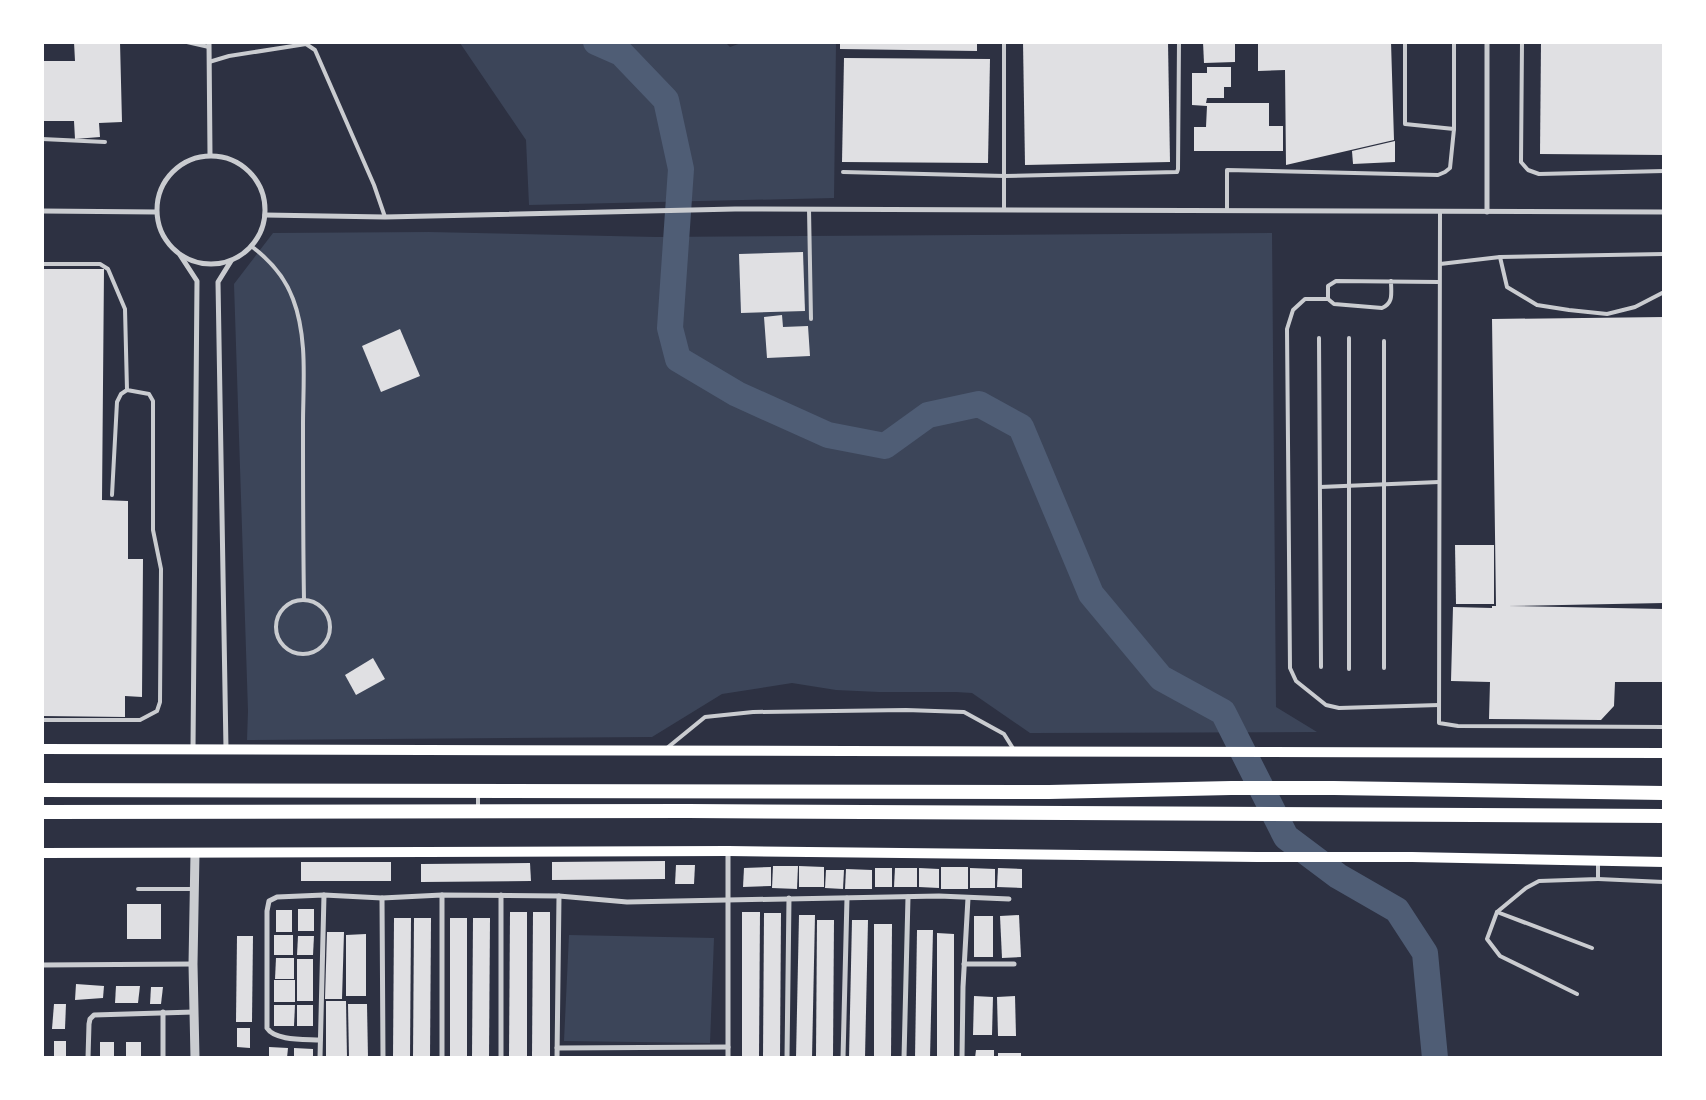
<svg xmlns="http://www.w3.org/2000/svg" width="1706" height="1100" font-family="Literata,serif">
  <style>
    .green { fill: #3c4559 }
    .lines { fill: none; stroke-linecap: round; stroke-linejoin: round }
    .river { stroke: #4f5d75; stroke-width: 26 }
    .building { fill: #e0e0e3 }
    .service { stroke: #caccd0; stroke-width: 4 }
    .minor { stroke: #caccd0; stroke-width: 5 }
    .tertiary { stroke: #caccd0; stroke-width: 9 }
    .secondary { stroke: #fff; stroke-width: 10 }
    .motorway { stroke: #fff; stroke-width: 14 }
  </style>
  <rect width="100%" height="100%" fill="#2d3142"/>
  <!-- green -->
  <g class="green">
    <polygon points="726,43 730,47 744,42 836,43 834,198 529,205 526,140 460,43"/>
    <polygon points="429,232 656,237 1272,233 1276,707 1317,732 1030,733 972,693 956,692 879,692 836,690 792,683 722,694 652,737 247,740 248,711 234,284 273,233"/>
    <polygon points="569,935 714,938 710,1043 564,1041"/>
  </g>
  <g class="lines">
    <!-- river -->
    <polyline class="river" points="596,42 621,53 666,100 681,169 670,328 678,359 737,394 828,435 885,446 928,415 979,404 1021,427 1091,594 1161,678 1223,712 1286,837 1338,876 1397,910 1425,953 1435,1058"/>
  </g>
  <!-- building -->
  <g class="building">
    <polygon points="74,42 120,42 122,122 99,123 100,137 75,139 74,121 42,121 42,61 75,61"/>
    <polygon points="840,42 977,42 977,51 840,49"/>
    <polygon points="1023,42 1168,42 1170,162 1025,165"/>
    <polygon points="1203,42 1235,42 1235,62 1204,63"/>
    <polygon points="1258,42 1391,42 1394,140 1286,165 1285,70 1258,71"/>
    <polygon points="1541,42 1664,42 1664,155 1540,154"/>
    <polygon points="844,58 990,59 988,163 842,162"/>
    <polygon points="1207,67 1231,67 1231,87 1224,87 1224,98 1207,98 1206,103 1269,103 1269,126 1283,126 1283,151 1194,151 1194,127 1206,127 1207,106 1192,105 1192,73 1207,73"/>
    <polygon points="1395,141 1395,162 1353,164 1352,151"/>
    <polygon points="803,252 805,311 741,313 739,254"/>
    <polygon points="42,269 104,269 102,500 128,501 128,559 143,559 142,697 125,696 125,717 42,716"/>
    <polygon points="782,315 783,327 808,326 810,356 767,358 764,317"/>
    <polygon points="1664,317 1664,603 1507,606 1664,609 1664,682 1615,682 1614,706 1601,720 1489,719 1490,682 1451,681 1453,607 1492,608 1492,606 1496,606 1492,319"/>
    <polygon points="400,329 420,376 381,392 362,346"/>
    <polygon points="1455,545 1494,545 1494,604 1456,604"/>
    <polygon points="373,658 385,679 356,695 345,675"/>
    <polygon points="665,861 665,879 552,880 552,862"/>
    <rect x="301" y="862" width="90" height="19"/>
    <polygon points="530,863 531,881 421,882 421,864"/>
    <polygon points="676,865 695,865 694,884 675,884"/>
    <polygon points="773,866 798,866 797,889 772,888"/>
    <polygon points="799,866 824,867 824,887 799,887"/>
    <polygon points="771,867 771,886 743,887 744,868"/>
    <rect x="941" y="867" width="27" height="22"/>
    <rect x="875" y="868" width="17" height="19"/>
    <polygon points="895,868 917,868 917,887 894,887"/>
    <polygon points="919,868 939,869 939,888 919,887"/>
    <polygon points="970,868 995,869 995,888 970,888"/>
    <polygon points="998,868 1022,869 1022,888 997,887"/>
    <polygon points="846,869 872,870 872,889 845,889"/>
    <polygon points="826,870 844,870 843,889 825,888"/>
    <rect x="127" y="904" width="34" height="35"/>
    <rect x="298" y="909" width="16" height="22"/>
    <rect x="276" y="910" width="16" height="22"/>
    <polygon points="510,912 527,912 527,1058 509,1058"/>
    <polygon points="533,912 550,912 550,1058 532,1058"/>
    <polygon points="742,912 760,912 759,1058 742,1058"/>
    <polygon points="764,913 781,913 780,1058 763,1058"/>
    <polygon points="799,915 815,915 812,1058 796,1058"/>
    <polygon points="1019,915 1021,957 1002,958 1000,916"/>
    <rect x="974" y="916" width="19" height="41"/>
    <polygon points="394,918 411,918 410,1058 393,1058"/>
    <polygon points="414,918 431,918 430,1058 413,1058"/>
    <rect x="450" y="918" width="17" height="140"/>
    <polygon points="473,918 490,918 489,1058 472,1058"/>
    <polygon points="817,920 834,920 833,1058 816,1058"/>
    <polygon points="852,920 868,920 865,1058 849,1058"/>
    <polygon points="874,924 892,924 891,1058 874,1058"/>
    <polygon points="917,930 933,930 930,1058 915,1058"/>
    <polygon points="327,932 344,932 342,999 325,999"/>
    <polygon points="937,933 954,934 954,1058 937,1058"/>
    <polygon points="366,934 366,996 346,996 346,935"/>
    <rect x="274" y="935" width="19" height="20"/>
    <polygon points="237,936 253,936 252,1022 236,1022"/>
    <polygon points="298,936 314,936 313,955 297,955"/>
    <polygon points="276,958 294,958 294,979 275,979"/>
    <rect x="297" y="959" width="16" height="42"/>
    <rect x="274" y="980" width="21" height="22"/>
    <polygon points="76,984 104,986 103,998 75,1000"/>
    <polygon points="116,986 140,986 138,1003 115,1003"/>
    <polygon points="151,987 163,987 161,1004 150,1004"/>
    <polygon points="974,996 993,997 992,1035 973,1035"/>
    <polygon points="1015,996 1016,1036 998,1036 997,997"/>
    <polygon points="326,1001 346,1001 347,1058 326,1058"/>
    <polygon points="54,1004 66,1004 65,1029 52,1029"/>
    <polygon points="348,1004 367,1004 368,1058 349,1058"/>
    <polygon points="274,1005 295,1005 294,1026 274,1026"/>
    <rect x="297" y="1005" width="16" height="21"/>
    <polygon points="237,1028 250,1028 250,1048 237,1047"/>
    <rect x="54" y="1041" width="12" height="17"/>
    <rect x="100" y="1042" width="14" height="16"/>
    <rect x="126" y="1042" width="15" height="16"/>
    <polygon points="269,1047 288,1048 287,1058 269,1058"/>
    <polygon points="294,1048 313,1049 313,1058 294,1058"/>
    <polygon points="976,1050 994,1050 994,1058 975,1058"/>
    <rect x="998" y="1053" width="23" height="5"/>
  </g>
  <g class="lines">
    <!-- service -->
    <g class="service">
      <polyline points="187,42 209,47"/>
      <polyline points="1522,42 1521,162 1528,170 1539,174 1664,171"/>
      <polyline points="209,62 229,56 306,44 315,50 374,185 385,217"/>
      <polyline points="1454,129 1454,42"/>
      <polyline points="42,139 105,142"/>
      <polyline points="843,172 1005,176 1177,172 1178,169 1179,42"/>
      <polyline points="809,209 811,319"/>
      <polyline points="1004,210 1004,42"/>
      <polyline points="1227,211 1227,170 1438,175 1445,172 1450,168 1454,129 1405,124 1405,42"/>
      <polyline points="1440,212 1439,723 1458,726 1664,727"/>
      <path d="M 251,246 C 270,260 285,277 293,299 C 308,338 303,384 303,424 C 303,483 303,541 304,600"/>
      <polyline points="1500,257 1507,287 1537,305 1569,310 1607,314 1635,307 1664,292"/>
      <polyline points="42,264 100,264 108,269 125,309 127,390 149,394 153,401 153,530 161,569 160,702 157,711 140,720 42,720"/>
      <polyline points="1440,264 1500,257 1664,254"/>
      <path d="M 1391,281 C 1391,293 1394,303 1382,308 L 1334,304 L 1328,299 L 1328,286 L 1336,281 L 1439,282"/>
      <polyline points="1328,299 1305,299 1293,310 1287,329 1290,668 1296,681 1326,705 1339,708 1439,705"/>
      <polyline points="1319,338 1321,667"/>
      <polyline points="1349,338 1349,669"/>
      <polyline points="1384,341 1384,668"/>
      <polyline points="1320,487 1439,482"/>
      <polyline points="112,495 117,402 121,394 127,390"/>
      <circle cx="303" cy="627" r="27"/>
      <polyline points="667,748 705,717 753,712 906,710 964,712 1004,734 1014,750"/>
      <polyline points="478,794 478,809"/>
      <polyline points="1598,879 1664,882"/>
      <polyline points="138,889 193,889"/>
      <polyline points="1497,912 1592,948"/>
      <polyline points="1577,994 1500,956 1487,939 1497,912 1526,888 1539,881 1598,879 1598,861"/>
    </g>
    <!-- minor -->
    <g class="minor">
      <polyline points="209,42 210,155"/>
      <polyline points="1487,42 1487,212"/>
      <circle cx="211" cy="210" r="54"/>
      <polyline points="42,211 156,212"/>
      <polyline points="265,215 385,217 735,209 1664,212"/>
      <polyline points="180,255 197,281 193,749"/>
      <polyline points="226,749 218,282 231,261"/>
      <polyline points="728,851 728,1058"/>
      <polyline points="382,898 383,1058"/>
      <polyline points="964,964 1014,964"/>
      <polyline points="42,965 193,964"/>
      <path d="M 320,1040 C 305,1039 275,1041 267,1028 L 267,911 L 269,901 L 277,897 L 324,895 L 382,898 L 442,895 L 559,896 L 627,902 L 939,896 L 1009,899"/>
      <polyline points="557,1048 728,1047"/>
      <polyline points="88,1058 89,1024 90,1019 94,1015 194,1012"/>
      <polyline points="163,1058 163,1012"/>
      <polyline points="320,1058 324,895"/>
      <polyline points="442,1058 442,895"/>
      <polyline points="501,1058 501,895"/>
      <polyline points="557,1058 559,896"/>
      <polyline points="787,1058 789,898"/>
      <polyline points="843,1058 847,898"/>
      <polyline points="904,1058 908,897"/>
      <polyline points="962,1058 963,987 968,898"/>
    </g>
    <!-- tertiary -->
    <polyline class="tertiary" points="195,853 193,964 195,1058"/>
    <!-- secondary -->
    <g class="secondary">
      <polyline points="42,749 1664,753"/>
      <polyline points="42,853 728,851 1257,857 1412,857 1664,862"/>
    </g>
    <!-- motorway -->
    <g class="motorway">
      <polyline points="42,790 1049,792 1231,788 1334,788 1664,793"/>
      <polyline points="42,812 688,811 1664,816"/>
    </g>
  </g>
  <!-- border -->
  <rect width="1706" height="1100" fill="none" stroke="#ffffff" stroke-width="88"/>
</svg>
